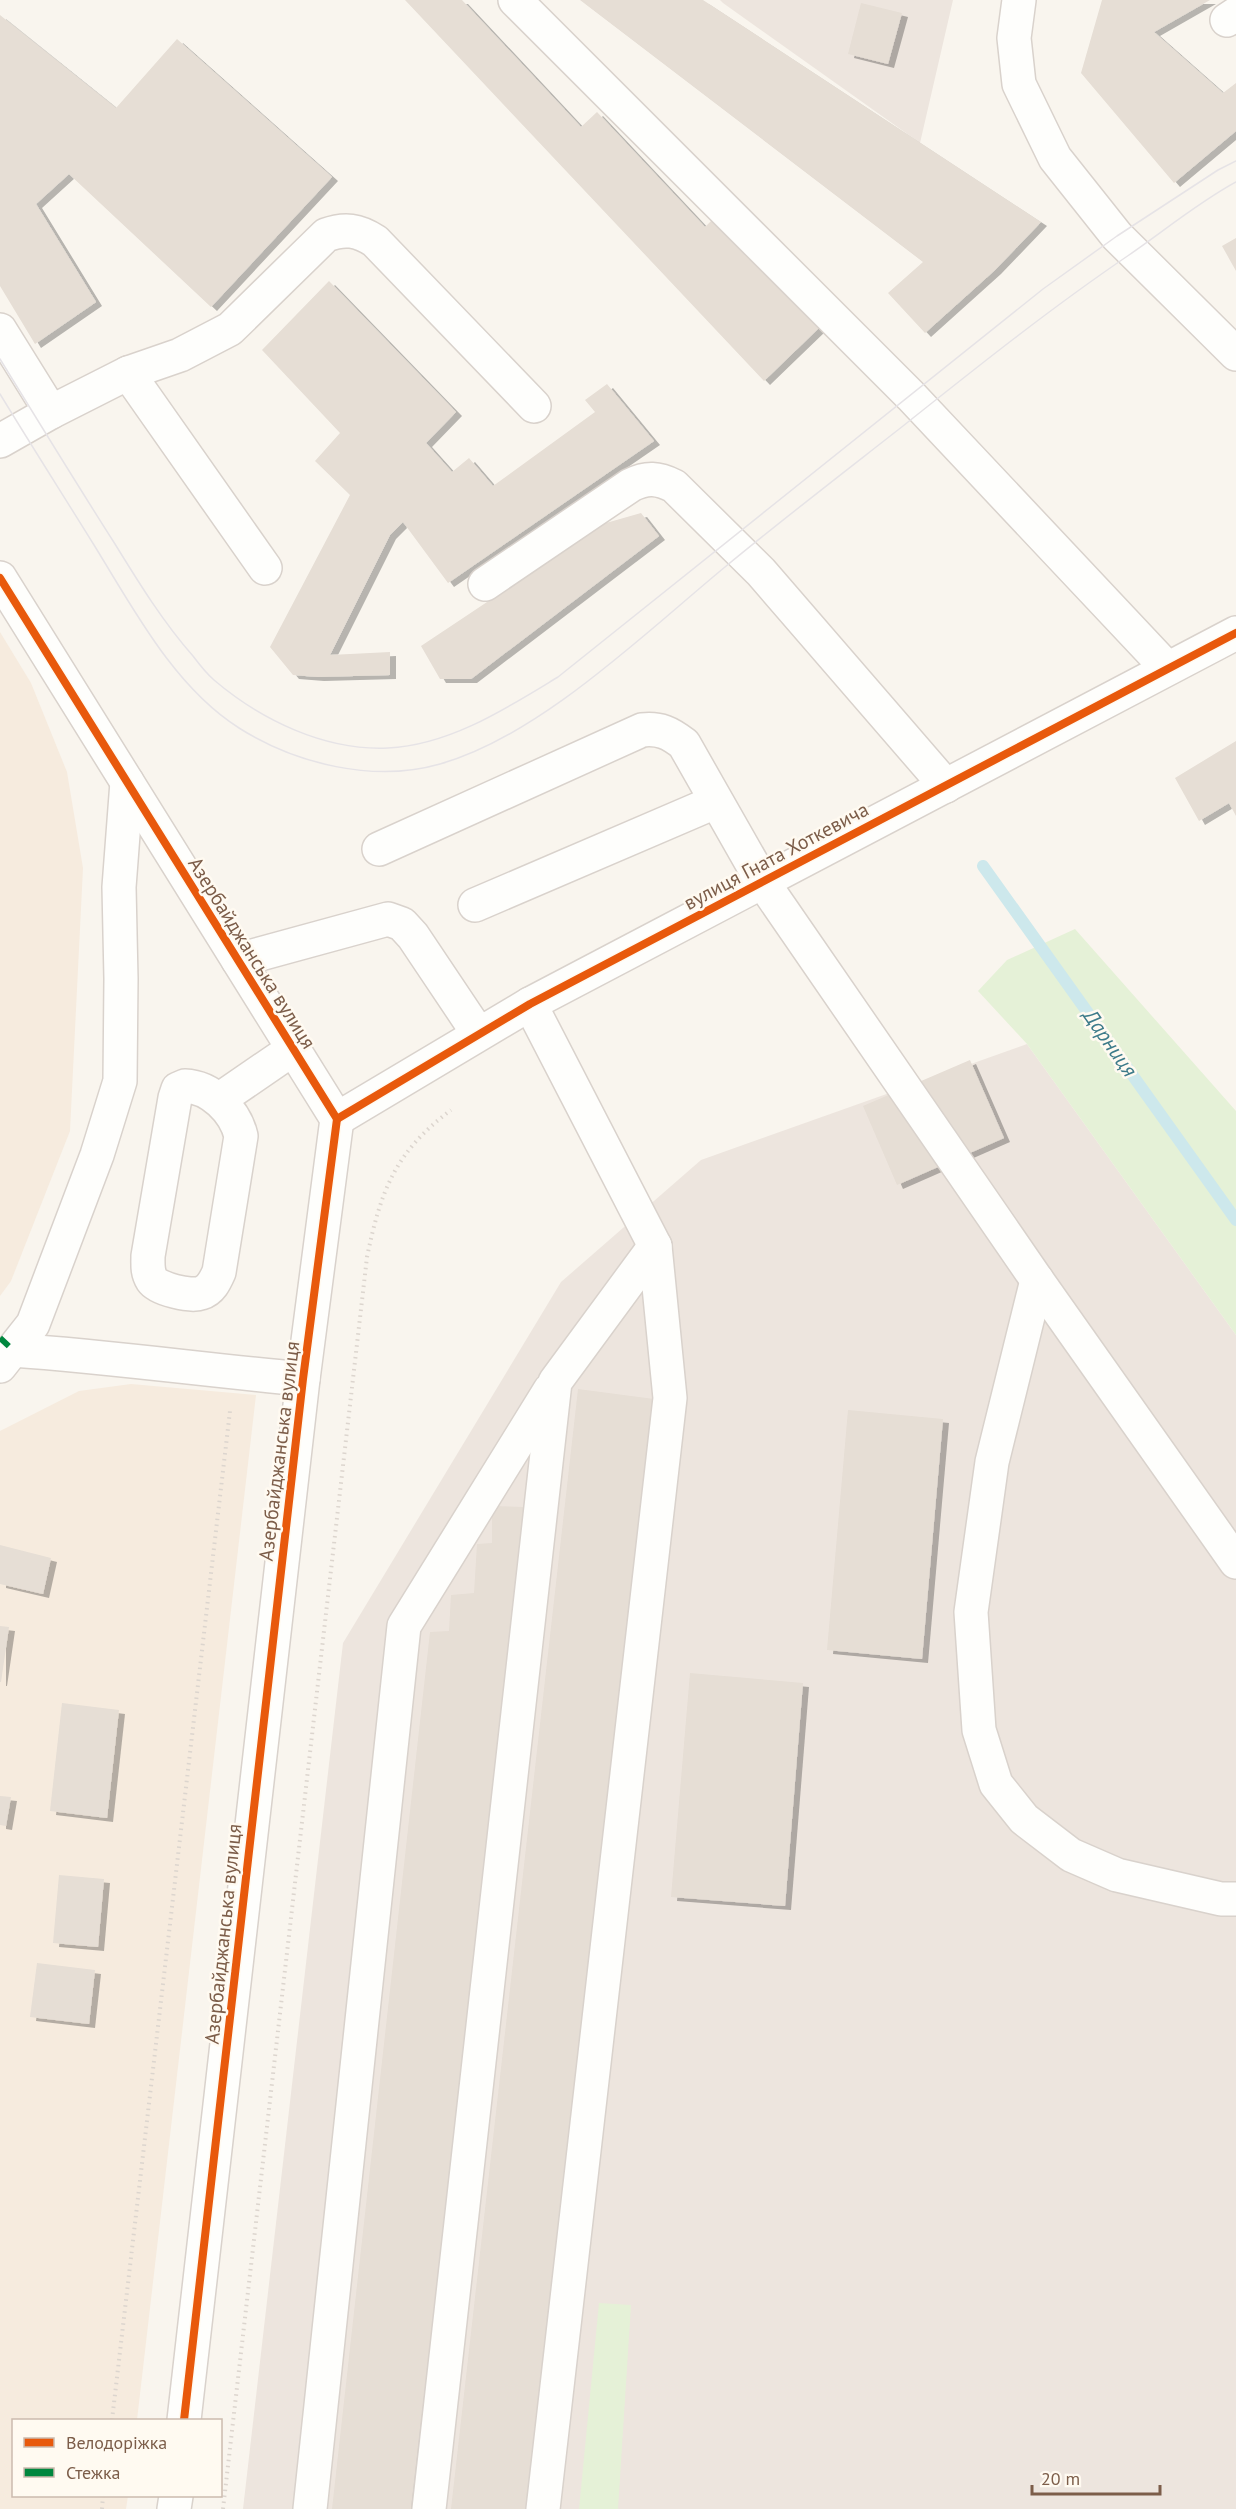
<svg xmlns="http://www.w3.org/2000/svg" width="1236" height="2509" font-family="'PT Sans',sans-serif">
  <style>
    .residential { fill: #f6ebde }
    .industrial { fill: #ede5de }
    .green { fill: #e5f1d7 }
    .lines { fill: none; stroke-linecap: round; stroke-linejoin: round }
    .stream { stroke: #cde8ec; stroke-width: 12 }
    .building { fill: #e6ded5; filter: url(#shadow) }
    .minor-casing { stroke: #d9d2cc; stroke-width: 36 }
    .path { stroke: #dcd5ce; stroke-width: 4; stroke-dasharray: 1.5 4.5; stroke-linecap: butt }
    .minor { stroke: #fefefc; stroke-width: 33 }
    .tram { stroke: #e6e3e6; stroke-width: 1.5 }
    .quiet { stroke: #00873e; stroke-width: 6; stroke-dasharray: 12 6; stroke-linecap: butt }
    .cycleway-casing { stroke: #fffaf1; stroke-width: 11 }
    .cycleway { stroke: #e8590c; stroke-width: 8 }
    .labels { text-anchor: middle; stroke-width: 5; stroke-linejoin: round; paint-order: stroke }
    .street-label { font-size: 20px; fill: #7c5d49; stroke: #fffaf1 }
    .water-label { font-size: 21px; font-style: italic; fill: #3d7b8a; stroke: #fffaf1 }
  </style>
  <defs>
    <filter id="shadow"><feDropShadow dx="6" dy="4" stdDeviation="0" flood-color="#0004"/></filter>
  </defs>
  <rect width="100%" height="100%" fill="#f9f5ee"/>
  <!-- residential -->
  <g class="residential">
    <polygon points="0,632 31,683 67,772 83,868 70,1131 11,1281 0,1296"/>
    <polygon points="131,1384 256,1395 137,2420 14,2420 14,2496 128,2496 126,2509 0,2509 0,1431 79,1391"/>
  </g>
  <!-- industrial -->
  <g class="industrial">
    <polygon points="720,0 953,0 920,143 723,3"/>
    <polygon points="1027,1044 1236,1335 1236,2509 243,2509 343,1643 561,1282 701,1160"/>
  </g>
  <!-- green -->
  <g class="green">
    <polygon points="1075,929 1236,1111 1236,1335 1027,1044 978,991 1007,960"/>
    <polygon points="599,2303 631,2305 618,2509 579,2509"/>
  </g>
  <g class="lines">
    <!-- stream -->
    <polyline class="stream" points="983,866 1236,1220"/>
  </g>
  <!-- building -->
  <g class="building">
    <polygon points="405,0 462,0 581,127 597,112 705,227 717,215 821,326 764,381"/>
    <polygon points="580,0 703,0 1041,222 995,270 925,333 888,293 923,262"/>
    <polygon points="1102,0 1210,0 1154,32 1223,93 1236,83 1236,131 1174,183 1081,73"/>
    <polygon points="861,3 902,13 888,64 848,54"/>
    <polygon points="0,15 116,108 177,39 332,177 211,307 69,174 36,204 96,302 35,344 0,286"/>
    <polygon points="1236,238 1236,271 1222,246"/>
    <polygon points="329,281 456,412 426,443 452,472 469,458 493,486 595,412 585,400 607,384 654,441 448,583 403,522 390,535 330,655 390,652 390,675 318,677 293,675 270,647 350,495 315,461 340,433 262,350"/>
    <polygon points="641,513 659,536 471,679 440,679 421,646 606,523"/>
    <polygon points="1236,741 1236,816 1229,803 1199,821 1175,778"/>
    <polygon points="970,1060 1004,1138 897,1185 863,1106"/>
    <polygon points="578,1389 654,1399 529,2509 451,2509"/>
    <polygon points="848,1410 943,1419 922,1659 827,1650"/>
    <polygon points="492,1506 524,1507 522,1548 411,2509 332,2509 430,1632 449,1631 451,1595 474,1593 477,1544 492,1543"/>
    <polygon points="0,1545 51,1558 43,1594 0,1584"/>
    <polygon points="0,1626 9,1627 1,1682 0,1682"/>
    <polygon points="690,1673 803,1683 785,1906 671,1897"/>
    <polygon points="62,1703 119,1710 107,1818 50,1811"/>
    <polygon points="0,1796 11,1797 6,1826 0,1825"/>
    <polygon points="59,1875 104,1879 98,1947 53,1943"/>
    <polygon points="37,1963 95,1970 89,2024 30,2017"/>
  </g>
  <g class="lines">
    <!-- minor casing -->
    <g class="minor-casing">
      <g id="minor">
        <polyline points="515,0 911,396 1167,668"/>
        <polyline points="1019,0 1014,38 1019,84 1055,158 1117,236 1236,354"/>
        <polyline points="1227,20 1236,14"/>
        <polyline points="0,330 51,412"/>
        <polyline points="0,441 51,412 128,373"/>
        <path d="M 265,568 L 128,373 L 180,355 L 230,329 L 326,235 C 345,228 358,230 375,241 L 534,406"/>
        <polyline points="0,578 337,1119 303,1379 184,2420"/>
        <path d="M 485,584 L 631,485 C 647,477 658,478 674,486 L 761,572 L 946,786"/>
        <path d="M 379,849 L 642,730 C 660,728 670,733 684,744 L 762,881 L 1037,1280 L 1236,1562"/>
        <polyline points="475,905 715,802"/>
        <polyline points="238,960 388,919 402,924 413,936 478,1033"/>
        <polyline points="530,1004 655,1246 670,1398 543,2509"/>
        <path d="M 185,1086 C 211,1087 235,1111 241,1136 L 219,1272 C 215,1281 211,1290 201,1293 C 191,1297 158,1289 152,1280 C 147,1272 148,1265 148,1256 L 175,1098 L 178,1089 Z"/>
        <polyline points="220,1099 293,1049"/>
        <polyline points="337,1119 530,1004 1236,633"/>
        <polyline points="1037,1280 992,1462 971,1612 979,1730 996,1784 1024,1819 1071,1855 1117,1875 1221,1899 1236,1899"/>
        <path d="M 13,1350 C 110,1357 206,1370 303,1379"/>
        <polyline points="0,1366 33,1324 97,1155 120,1081 121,979 119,887 127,782"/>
        <polyline points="174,2509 176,2496"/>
        <polyline points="310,2509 404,1626 550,1390"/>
        <polyline points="429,2509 555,1382 655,1246"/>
      </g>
    </g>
    <!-- path -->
    <g class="path">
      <polyline points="112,2420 230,1411"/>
      <polyline points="102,2509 103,2496"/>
      <path d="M 223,2509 L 367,1257 C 381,1190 395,1152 451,1110"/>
    </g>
    <!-- minor -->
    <use href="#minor" class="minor"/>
    <!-- tram -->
    <g class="tram">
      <path d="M 0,359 C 38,421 76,483 115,544 C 139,583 163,622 193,656 C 199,664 206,673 214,680 C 261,720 325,751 388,748 C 450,745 507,708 558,677 L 1043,289 L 1117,236 L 1218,170 L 1236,161"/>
      <path d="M 0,394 C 31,445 63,495 94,545 C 133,608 174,687 239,728 C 296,764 374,783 440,764 C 540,736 646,632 725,567 C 783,519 843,473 903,426 C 977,367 1051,308 1129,255 C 1164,231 1199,202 1236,182"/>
    </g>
    <!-- quiet -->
    <polyline class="quiet" points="0,1338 13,1350"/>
    <!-- cycleway casing -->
    <g class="cycleway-casing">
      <g id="cycleway">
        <polyline points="0,578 337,1119 303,1379 184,2420"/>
        <polyline points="337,1119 530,1004 1236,633"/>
      </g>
    </g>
    <!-- cycleway -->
    <use href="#cycleway" class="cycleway"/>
  </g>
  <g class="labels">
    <!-- street labels -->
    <g class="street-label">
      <text transform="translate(776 856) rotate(-28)" y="7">вулиця Гната Хоткевича</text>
      <text transform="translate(252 953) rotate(58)" y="7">Азербайджанська вулиця</text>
      <text transform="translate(279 1451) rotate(-83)" y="7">Азербайджанська вулиця</text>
      <text transform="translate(223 1934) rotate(-84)" y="7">Азербайджанська вулиця</text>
    </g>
    <!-- water labels -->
    <g class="water-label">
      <text transform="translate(1110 1043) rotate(55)" y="7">Дарниця</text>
    </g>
  </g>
  <!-- legend -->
  <rect x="12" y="2419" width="210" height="78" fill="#fffaf1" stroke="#cbbbae" stroke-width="1.5"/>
  <rect x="24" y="2438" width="30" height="9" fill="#e8590c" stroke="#cbbbae" stroke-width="1.5"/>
  <text x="66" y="2449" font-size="18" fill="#7c5d49">Велодоріжка</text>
  <rect x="24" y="2468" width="30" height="9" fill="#00873e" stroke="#cbbbae" stroke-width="1.5"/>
  <text x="66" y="2479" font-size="18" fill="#7c5d49">Стежка</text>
  <!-- scale -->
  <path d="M1032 2485v9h128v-9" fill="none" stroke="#7c5d49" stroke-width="3"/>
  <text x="1041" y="2485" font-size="18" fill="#7c5d49" stroke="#fffaf1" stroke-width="4.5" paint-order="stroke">20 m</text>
</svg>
